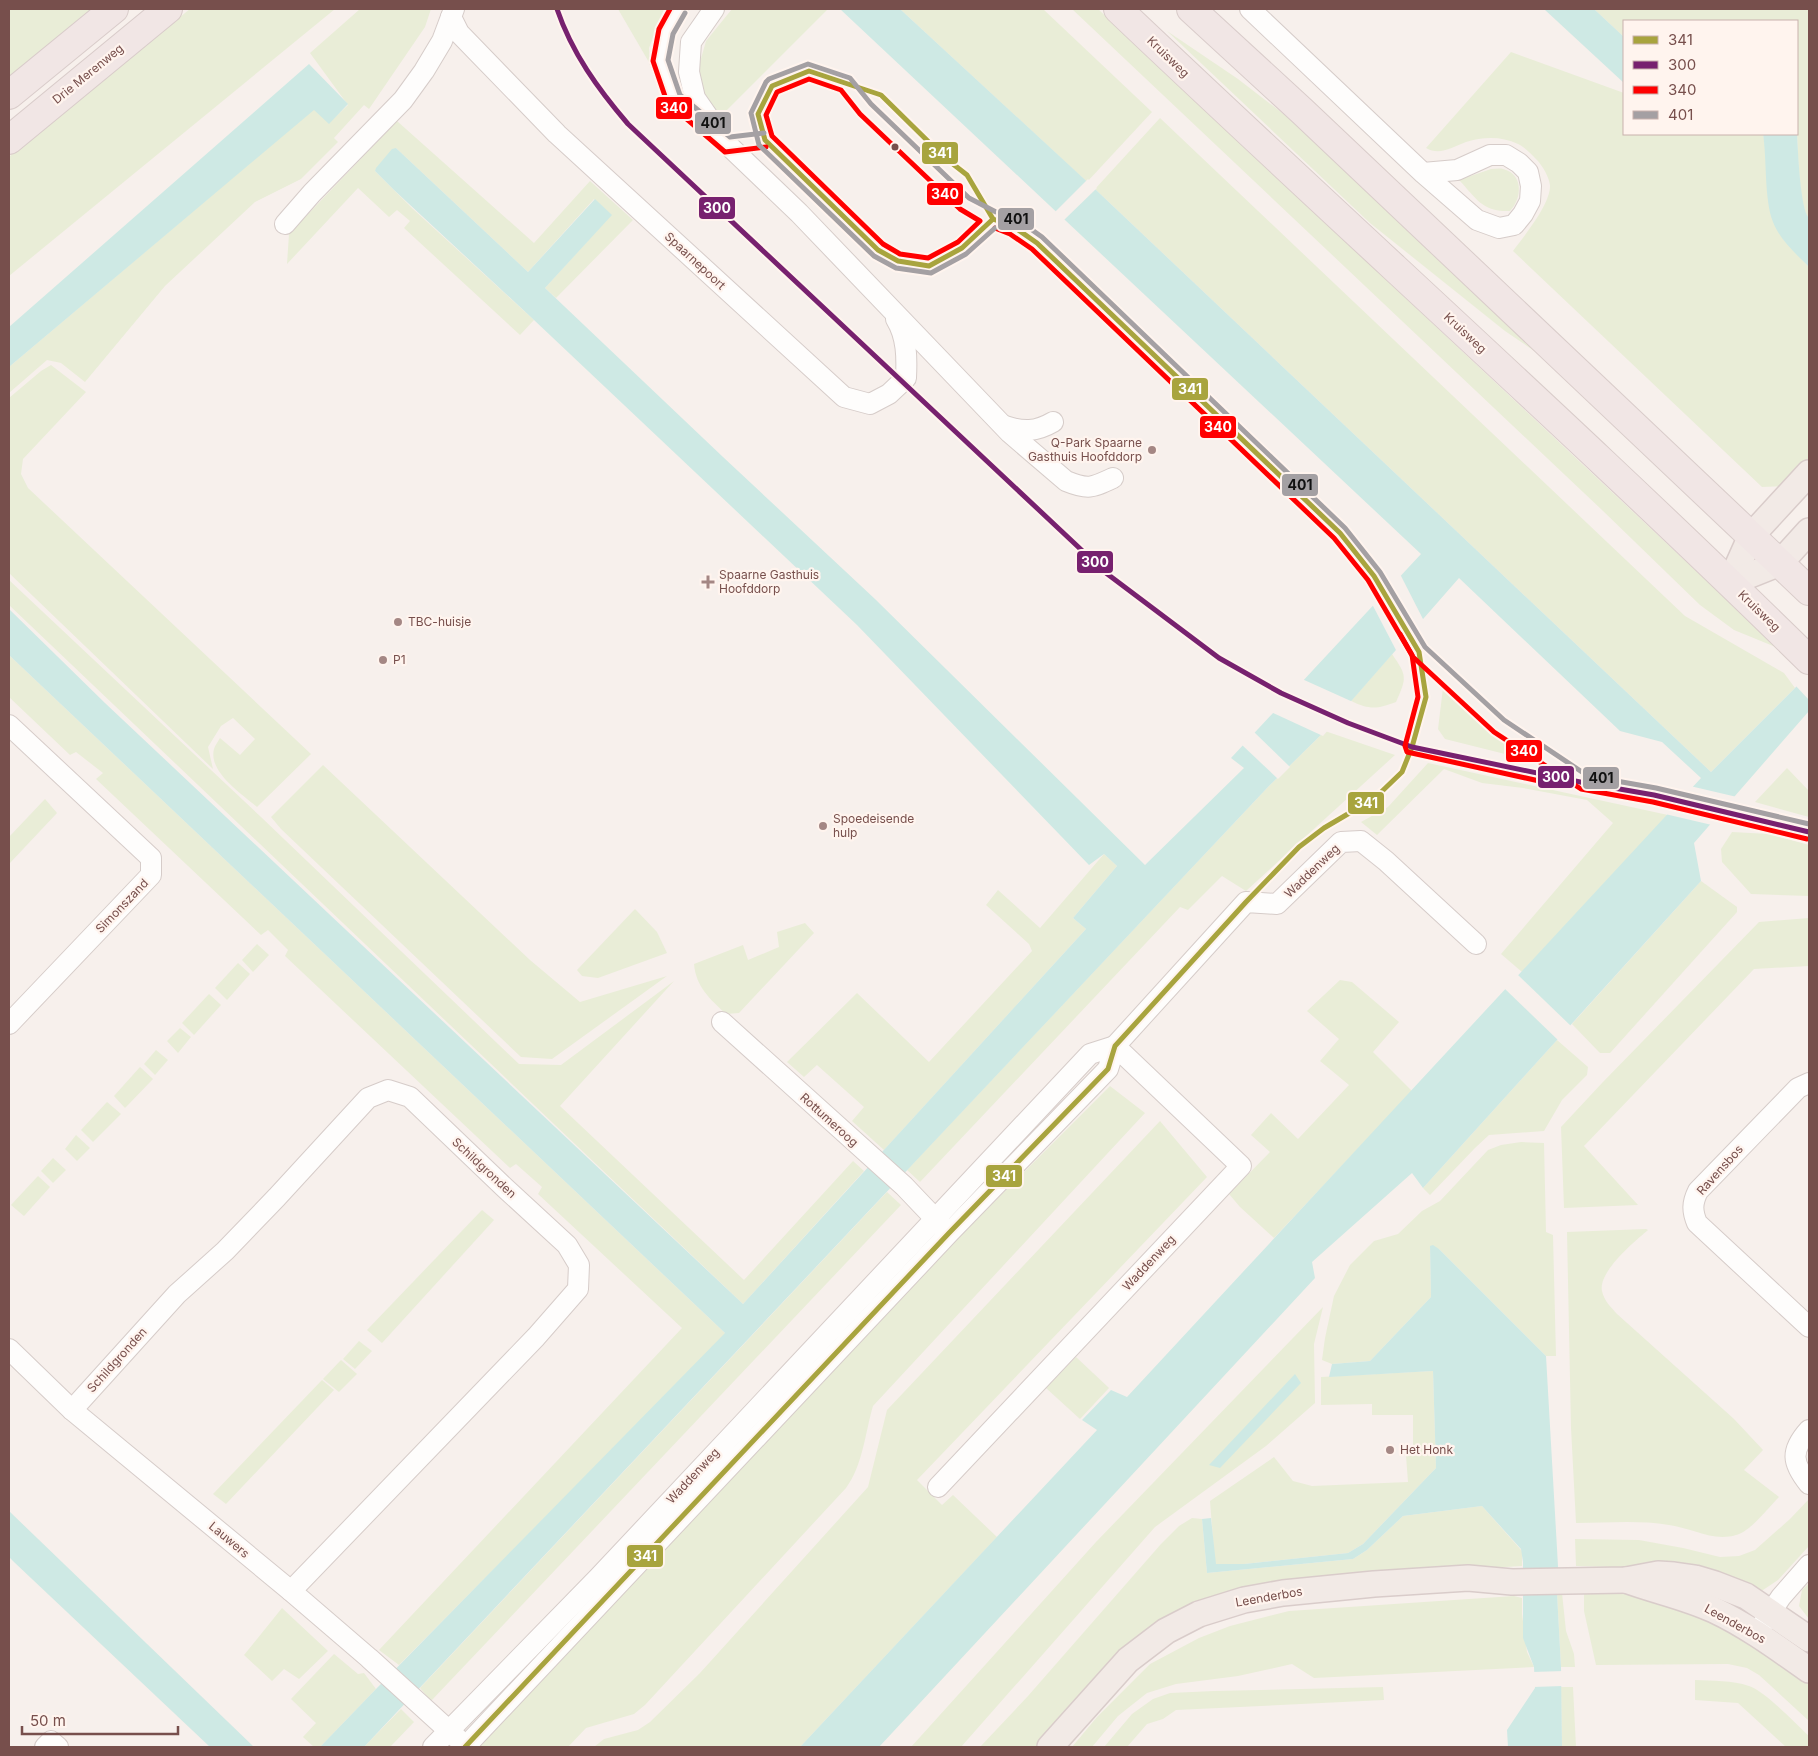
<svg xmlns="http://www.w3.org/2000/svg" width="1818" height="1756" font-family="Inter,sans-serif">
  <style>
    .green { fill: #e9edd7 }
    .water { fill: #cee9e4 }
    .pier { fill: #f7f0ec }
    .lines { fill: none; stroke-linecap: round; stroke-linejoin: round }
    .minor-casing { stroke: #d6ccc9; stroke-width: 22 }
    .major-casing { stroke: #d9ccca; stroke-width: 28 }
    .highway-casing { stroke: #d9ccca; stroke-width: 30 }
    .minor { stroke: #fefdfc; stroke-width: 20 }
    .major { stroke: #f2eae6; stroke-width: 25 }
    .highway { stroke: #f1e6e5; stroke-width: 28 }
    .bus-1-casing { stroke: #fff4ee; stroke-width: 9 }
    .bus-2-casing { stroke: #fff4ee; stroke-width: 9 }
    .bus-3-casing { stroke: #fff4ee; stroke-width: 9 }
    .bus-4-casing { stroke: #fff4ee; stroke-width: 9 }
    .bus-1 { stroke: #a8a43e; stroke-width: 5 }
    .bus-2 { stroke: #77216f; stroke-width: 5 }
    .bus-3 { stroke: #f00; stroke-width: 5 }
    .bus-4 { stroke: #a4a0a3; stroke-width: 5 }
    .bus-dot { fill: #774f4c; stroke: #fff4ee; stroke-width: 2 }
    .poi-dot { fill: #a48784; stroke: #fff4ee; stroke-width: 2 }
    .labels { text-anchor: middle; stroke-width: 4.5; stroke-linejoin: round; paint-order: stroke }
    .street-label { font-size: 12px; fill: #774f4c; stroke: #fff4ee }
    .poi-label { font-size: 12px; fill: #774f4c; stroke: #fff4ee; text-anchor: start }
    .line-badge { stroke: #fff4ee; stroke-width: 2 }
    .badge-label { font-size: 14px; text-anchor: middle; font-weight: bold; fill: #fff }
    .pale-badge-label { font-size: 14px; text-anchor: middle; font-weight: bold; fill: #111 }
  </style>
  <rect width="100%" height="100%" fill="#f7f0ec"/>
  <!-- green -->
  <g class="green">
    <polygon points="9,9 95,9 9,80"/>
    <polygon points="190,9 335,9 9,276 9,157 53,119"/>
    <polygon points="360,9 431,9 425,27 369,109 364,105 334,138 338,142 301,179 255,202 165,286 85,382 61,363 47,360 9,393 9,367 314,109 329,123 348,105 310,53"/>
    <polygon points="618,9 664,9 649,48 650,64"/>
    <polygon points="732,9 828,9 721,116 704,96 698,69 706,41"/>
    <polygon points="900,9 1043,9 1152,112 1087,182"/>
    <polygon points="1072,9 1098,9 1778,648 1734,630 1700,605 1602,510"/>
    <path d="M 1594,9 L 1809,9 L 1809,218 C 1793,203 1797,51 1797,21 L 1624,21 L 1624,37 Z"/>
    <polygon points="1167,31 1238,79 1316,139 1555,365 1505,331 1370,223"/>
    <path d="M 1511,52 L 1624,93 L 1624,134 L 1763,134 L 1783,239 L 1809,267 L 1809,461 L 1784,486 L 1762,487 L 1513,251 C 1524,236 1551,204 1550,185 C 1549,177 1543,167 1538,161 C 1533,156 1525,147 1518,144 C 1501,136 1483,137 1466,142 C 1452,147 1440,156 1426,148 Z"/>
    <polygon points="1160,118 1685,616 1784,673 1795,688 1711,772 1095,189"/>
    <polygon points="397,121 534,243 590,181 633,220 556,298 545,288 611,215 594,199 528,272 396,148 375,171 413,209 534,320 520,335 404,228 410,221 397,210 389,217 358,188 287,264 289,234"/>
    <path d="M 1491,169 C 1495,169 1499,168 1503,169 C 1524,174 1522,199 1510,211 C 1482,212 1477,199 1459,180 Z"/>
    <path d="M 51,365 L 86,392 L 23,459 L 21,474 L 28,488 L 311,754 L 257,807 C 242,794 208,772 214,749 C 215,745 218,742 220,738 L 240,755 L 255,739 L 233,718 L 221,726 L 208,747 L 213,769 L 9,573 L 9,398 L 41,371 Z"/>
    <polygon points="9,580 261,817 519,1064 561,1065 674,981 560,1106 744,1280 853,1161 864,1171 743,1304 9,605"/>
    <path d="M 1392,654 C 1407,676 1407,677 1396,702 C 1377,709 1370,710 1351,701 Z"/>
    <polygon points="9,655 726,1334 399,1665 379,1650 682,1328 538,1194 542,1187 516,1164 510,1168 285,956 288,950 268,930 261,935 96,779 103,773 76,752 70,755 9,697"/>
    <polygon points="1448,687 1471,711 1525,751 1526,756 1513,756 1445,739 1438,729 1443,688"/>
    <polygon points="1325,731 1395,755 1246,891 1222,876 1188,910 1180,907 920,1182 907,1170 1268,787"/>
    <polygon points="1428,763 1668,815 1522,972 1501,954 1613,823 1587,800 1523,788 1482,783 1444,769 1377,835 1361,822 1388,807"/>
    <polygon points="323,765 530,960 580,1002 667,976 552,1059 521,1057 281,829 271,817"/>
    <polygon points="1787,768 1809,791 1809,817 1755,802"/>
    <polygon points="45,799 57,813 9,864 9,837"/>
    <polygon points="1732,832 1769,834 1809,845 1809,896 1751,894 1722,862 1721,849"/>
    <polygon points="1104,854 1117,866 1073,918 1086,929 884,1150 852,1121 864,1107 817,1065 804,1077 787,1062 857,993 929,1062 1032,951 1029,944 986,905 998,890 1040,928"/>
    <polygon points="1701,881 1737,907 1737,912 1610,1053 1600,1053 1572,1024"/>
    <polygon points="635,909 657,932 667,953 598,978 582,976 577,970"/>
    <polygon points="1809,918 1809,966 1754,969 1584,1146 1638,1205 1564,1208 1561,1127 1602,1083 1759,922"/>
    <path d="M 805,923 L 814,933 L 739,1013 L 726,1014 C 710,999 696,987 694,964 L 743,945 L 748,960 L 779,947 L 777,932 Z"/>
    <polygon points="257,944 269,955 253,972 242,960"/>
    <polygon points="238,963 250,974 227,1000 215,988"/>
    <polygon points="1340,980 1352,982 1399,1022 1373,1052 1412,1091 1274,1238 1240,1207 1229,1194 1270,1152 1251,1135 1271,1113 1298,1139 1349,1085 1320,1061 1339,1039 1307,1011"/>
    <polygon points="209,994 221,1005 194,1035 182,1023"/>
    <polygon points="180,1028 191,1037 178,1053 167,1041"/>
    <polygon points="1557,1040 1588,1067 1587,1075 1562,1100 1544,1131 1489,1135 1475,1148 1430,1195 1423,1188"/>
    <polygon points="156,1050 168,1060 155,1075 144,1064"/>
    <polygon points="140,1067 153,1079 125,1108 114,1096"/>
    <path d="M 1110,1086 L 1145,1113 L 873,1406 C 865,1433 863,1465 846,1488 L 645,1705 L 634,1714 L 586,1728 L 568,1747 L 478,1747 L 959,1237 Z"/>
    <polygon points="107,1102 121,1114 93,1142 81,1130"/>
    <polygon points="1160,1121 1207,1177 917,1480 942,1505 953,1495 997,1537 800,1747 594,1747 604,1739 638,1730 650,1722 700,1673 868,1487 887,1410"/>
    <polygon points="76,1135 90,1148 77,1161 65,1149"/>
    <polygon points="1521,1142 1544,1143 1546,1232 1553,1235 1556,1356 1546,1356 1439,1249 1430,1246 1431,1297 1370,1361 1332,1364 1322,1360 1325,1338 1334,1296 1350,1265 1374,1241 1398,1234 1422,1211 1440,1201 1488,1150 1501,1145"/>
    <polygon points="53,1158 66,1170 53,1183 41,1171"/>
    <polygon points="38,1176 50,1187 24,1216 11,1205"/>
    <polygon points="887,1192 901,1205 431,1701 420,1688"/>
    <polygon points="482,1210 494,1220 382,1343 367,1330"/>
    <path d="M 1646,1229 L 1648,1230 C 1634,1242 1598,1272 1602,1291 C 1604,1301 1611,1307 1617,1314 L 1734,1419 L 1763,1450 L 1744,1470 L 1779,1497 C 1769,1507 1750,1532 1736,1535 C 1713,1542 1692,1528 1669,1525 C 1639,1520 1607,1523 1576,1523 L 1571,1428 L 1567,1232 Z"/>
    <polygon points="1323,1307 1314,1344 1315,1403 1266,1446 1155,1527 961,1747 911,1747 1096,1542"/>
    <polygon points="359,1341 372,1351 355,1369 343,1359"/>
    <polygon points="1076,1357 1109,1388 1080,1419 1046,1388"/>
    <polygon points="341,1360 357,1374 339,1392 323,1379"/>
    <polygon points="1433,1371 1436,1468 1363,1544 1348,1553 1244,1564 1215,1564 1210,1501 1274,1457 1293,1481 1312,1486 1408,1482 1406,1456 1413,1455 1413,1415 1372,1415 1372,1404 1321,1405 1321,1377"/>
    <polygon points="322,1380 334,1390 226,1504 213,1494"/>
    <polygon points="1809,1499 1809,1546 1778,1580 1760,1592 1648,1568 1576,1566 1575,1539 1639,1540 1683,1548 1720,1557 1739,1556 1755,1550 1790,1519"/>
    <polygon points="1482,1506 1522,1551 1522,1566 1423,1572 1239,1589 1043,1740 1036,1747 980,1747 1028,1696 1161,1544 1179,1526 1192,1518 1202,1519 1207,1573 1353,1559 1367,1550 1403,1516"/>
    <polygon points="1809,1583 1809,1619 1799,1606 1802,1590"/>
    <polygon points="1584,1589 1601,1589 1650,1597 1716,1622 1809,1682 1809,1721 1759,1675 1747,1668 1728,1664 1596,1665 1584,1611"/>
    <polygon points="1557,1593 1562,1593 1566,1631 1574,1654 1575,1667 1561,1667"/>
    <polygon points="1514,1596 1522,1598 1522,1614 1527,1652 1534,1667 1314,1678 1292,1664 1238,1676 1176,1684 1147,1693 1118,1716 1092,1747 1072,1747 1097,1717 1150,1664 1199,1638 1230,1626 1289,1611"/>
    <polygon points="282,1608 328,1651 299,1679 284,1669 272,1681 244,1655"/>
    <polygon points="334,1654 358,1674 364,1673 376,1689 320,1747 314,1747 303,1737 316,1723 291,1699"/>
    <path d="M 1695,1680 C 1713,1681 1732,1680 1749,1686 C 1765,1691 1796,1724 1809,1736 L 1809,1747 L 1786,1747 L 1738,1703 L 1695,1700 Z"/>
    <polygon points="1383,1687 1384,1700 1176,1710 1163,1719 1147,1724 1127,1747 1104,1747 1132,1714 1153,1699 1170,1693 1214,1691"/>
    <polygon points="1561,1687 1573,1687 1576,1747 1562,1747"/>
    <polygon points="401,1709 414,1722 390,1747 364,1747"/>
  </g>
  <!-- water -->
  <g class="water">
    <polygon points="840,9 900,9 1095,189 1711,772 1795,688 1809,672 1809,711 1694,843 1701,881 1423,1188 1412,1173 1312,1262 1315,1278 879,1747 800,1747 1097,1430 1082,1420 1111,1390 1127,1397 1701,778 1662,742 1620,731 1459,578 1325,731 1268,787 364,1747 320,1747 376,1689 725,1333 9,655 9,609 105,703 743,1304 1086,929 1073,918 1117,866 1104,854 1089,865 857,625 534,320 394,190 375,171 376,168 392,149 396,148 528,272 595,199 612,215 545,288 723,457 875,599 1145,865 1244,768 1231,758 1421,554"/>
    <polygon points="1544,9 1594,9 1624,37 1624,83"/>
    <polygon points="309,64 348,104 329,124 314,110 9,367 9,327"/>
    <path d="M 1797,133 C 1798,149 1800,209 1809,218 L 1809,267 C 1796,254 1780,240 1773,222 C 1764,199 1767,159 1763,134 Z"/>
    <polygon points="1433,1245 1439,1249 1546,1356 1558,1566 1557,1593 1561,1667 1562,1747 1508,1747 1507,1730 1535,1688 1534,1667 1523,1638 1523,1562 1521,1549 1482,1506 1403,1516 1367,1550 1353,1559 1207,1573 1202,1519 1211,1518 1216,1564 1244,1564 1348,1553 1363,1544 1436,1468 1433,1371 1329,1377 1332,1364 1370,1361 1431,1297 1430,1246"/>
    <polygon points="1295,1374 1301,1383 1220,1468 1209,1465"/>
    <polygon points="9,1511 254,1747 210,1747 14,1562 9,1557"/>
  </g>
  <!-- pier -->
  <g class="pier">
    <polygon points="1088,179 1097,188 1063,221 1054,213"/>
    <polygon points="1400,574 1424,621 1397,652 1372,604"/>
    <polygon points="1809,670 1809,700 1795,685"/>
    <polygon points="1302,679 1353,702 1323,736 1271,712"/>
    <polygon points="1253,731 1290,767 1278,779 1241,744"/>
    <polygon points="1690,786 1737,797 1712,825 1665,814"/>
    <polygon points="1517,974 1572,1027 1559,1041 1504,988"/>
    <polygon points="1564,1671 1563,1686 1533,1687 1532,1672"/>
  </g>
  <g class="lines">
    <!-- minor casing -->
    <g class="minor-casing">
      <g id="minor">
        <path d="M 678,9 L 666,31 L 660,61 L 674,99 L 728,145 L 799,213 L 1010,433 L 1066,481 C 1088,490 1092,488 1113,478"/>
        <polyline points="1250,9 1423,173 1477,220 1499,228 1514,225 1523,214 1530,201 1531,186 1528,172 1519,163 1506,155 1490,155 1457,170 1423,173"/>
        <path d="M 451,17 L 459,33 L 557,134 L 844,397 L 870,404 L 889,394 L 906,378 C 907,358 907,337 896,319"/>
        <polyline points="711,121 695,98 689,72 691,42 714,9"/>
        <polyline points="285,224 312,193 403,100 424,71 442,41 454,9"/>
        <path d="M 1005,426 C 1023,432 1036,432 1053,422"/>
        <polyline points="9,725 151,858 151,875 9,1024"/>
        <polyline points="722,1022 904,1186 944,1228"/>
        <path d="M 1809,1083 L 1798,1088 L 1698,1191 C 1692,1203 1692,1211 1697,1223 L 1809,1327"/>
        <polyline points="9,1349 72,1410 291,1591 369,1658 458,1739"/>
        <polyline points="72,1410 177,1294 225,1251 277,1197 368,1098 388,1090 410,1097 505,1188 567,1245 579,1265 578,1289 536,1337 291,1591"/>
        <path d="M 1809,1430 C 1790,1451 1792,1463 1809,1484"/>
        <polyline points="938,1487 1241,1166 1115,1046"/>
        <polyline points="1756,1634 1781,1597 1809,1565"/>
        <polyline points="45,1747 51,1741 58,1747"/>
        <polyline points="433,1747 598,1578 1090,1054 1115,1046"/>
        <polyline points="465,1747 949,1233 1108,1069 1115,1046 1246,902 1277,904 1341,842 1361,841 1386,861 1476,944"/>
      </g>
    </g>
    <!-- major casing -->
    <g class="major-casing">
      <g id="major">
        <polyline points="1730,583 1751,536 1809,473"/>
        <polyline points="1730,583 1780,563 1809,531"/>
        <path d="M 1626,1580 C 1656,1591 1686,1597 1714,1610 C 1748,1626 1779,1649 1809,1670"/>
        <polyline points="1050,1747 1128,1660 1166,1631 1199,1614 1244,1600 1283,1593 1374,1584 1468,1578 1512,1582 1626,1580 1658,1574 1674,1575 1695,1578 1715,1584 1746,1596 1809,1639"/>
      </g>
    </g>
    <!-- highway casing -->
    <g class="highway-casing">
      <g id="highway">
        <path d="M 1118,9 C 1347,227 1583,438 1809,660"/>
        <polyline points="1191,9 1302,111 1809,591"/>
        <polyline points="9,95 114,9"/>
        <polyline points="9,140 168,9"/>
      </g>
    </g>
    <!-- minor -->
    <use href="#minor" class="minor"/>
    <!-- major -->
    <use href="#major" class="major"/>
    <!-- highway -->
    <use href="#highway" class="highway"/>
    <!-- bus-1 casing -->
    <g class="bus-1-casing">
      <g id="bus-1">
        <polygon points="809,71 881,95 944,157 967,175 993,219 962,248 929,266 898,261 878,250 765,140 758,114 772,86"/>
        <polyline points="465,1747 949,1233 1108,1069 1115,1046 1246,902 1299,847 1324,828 1375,798 1402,772 1412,747 1426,697 1419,652 1374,576 1340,533 1037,243 1014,227 993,219"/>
      </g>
    </g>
    <!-- bus-2 casing -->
    <g class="bus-2-casing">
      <path id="bus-2" d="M 557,9 C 572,53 598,89 628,124 L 1106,573 L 1219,658 L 1281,693 L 1348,723 L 1412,747 L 1585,783 L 1654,795 L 1809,832"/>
    </g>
    <!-- bus-3 casing -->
    <g class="bus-3-casing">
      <g id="bus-3">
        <polyline points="670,9 659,29 653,61 667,102 725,152 766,147"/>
        <polygon points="809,79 841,90 860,114 960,209 980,221 958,242 928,258 900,254 883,244 772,136 766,115 777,92"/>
        <polyline points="995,228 1010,234 1032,249 1334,538 1368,580 1413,657 1494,732 1581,789 1653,802 1807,839"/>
        <polyline points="1400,634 1412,655 1418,697 1405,746 1407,752 1553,784"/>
      </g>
    </g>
    <!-- bus-4 casing -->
    <g class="bus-4-casing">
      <g id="bus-4">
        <polyline points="685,13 673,34 668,60 680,95 730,137 764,133"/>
        <polyline points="995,228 966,254 931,273 896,268 874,256 759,145 751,113 766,82 769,79 808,64 850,78 871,104 969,198 996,212 1018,220 1042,237 1345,528 1380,572 1425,647 1504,720 1588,776 1656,788 1809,824"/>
      </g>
    </g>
    <!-- bus-1 -->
    <use href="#bus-1" class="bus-1"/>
    <!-- bus-2 -->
    <use href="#bus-2" class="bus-2"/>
    <!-- bus-3 -->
    <use href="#bus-3" class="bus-3"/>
    <!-- bus-4 -->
    <use href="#bus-4" class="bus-4"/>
  </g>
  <!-- markers -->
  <circle class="bus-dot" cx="895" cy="147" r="4.5"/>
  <g class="poi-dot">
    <circle cx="1152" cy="450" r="5"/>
    <path d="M705.5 574.5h5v5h5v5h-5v5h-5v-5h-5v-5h5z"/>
    <circle cx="398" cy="622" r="5"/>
    <circle cx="383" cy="660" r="5"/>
    <circle cx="823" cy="826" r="5"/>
    <circle cx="1390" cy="1450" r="5"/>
  </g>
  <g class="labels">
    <!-- street labels -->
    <g class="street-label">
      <text transform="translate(1168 57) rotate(44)" y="4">Kruisweg</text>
      <text transform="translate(88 74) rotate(-39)" y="4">Drie Merenweg</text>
      <text transform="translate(695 261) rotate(43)" y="4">Spaarnepoort</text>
      <text transform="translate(1465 333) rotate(43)" y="4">Kruisweg</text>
      <text transform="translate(1759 611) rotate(44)" y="4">Kruisweg</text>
      <text transform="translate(1312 871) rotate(-44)" y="4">Waddenweg</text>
      <text transform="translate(122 906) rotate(-46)" y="4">Simonszand</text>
      <text transform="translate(829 1120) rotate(42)" y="4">Rottumeroog</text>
      <text transform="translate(484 1168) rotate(43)" y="4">Schildgronden</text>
      <text transform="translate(1720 1170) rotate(-48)" y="4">Ravensbos</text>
      <text transform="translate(1149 1263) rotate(-47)" y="4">Waddenweg</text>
      <text transform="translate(117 1360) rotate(-48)" y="4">Schildgronden</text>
      <text transform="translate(693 1476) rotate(-47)" y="4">Waddenweg</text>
      <text transform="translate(229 1540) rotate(40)" y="4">Lauwers</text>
      <text transform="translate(1269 1597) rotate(-10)" y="4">Leenderbos</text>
      <text transform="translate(1735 1624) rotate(29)" y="4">Leenderbos</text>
    </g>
    <!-- poi labels -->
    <g class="poi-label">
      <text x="1142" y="447" text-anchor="end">Q-Park Spaarne<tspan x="1142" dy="14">Gasthuis Hoofddorp</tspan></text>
      <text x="719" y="579">Spaarne Gasthuis<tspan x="719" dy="14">Hoofddorp</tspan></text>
      <text x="408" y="626">TBC-huisje</text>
      <text x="393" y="664">P1</text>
      <text x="833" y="823">Spoedeisende<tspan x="833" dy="14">hulp</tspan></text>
      <text x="1400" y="1454">Het Honk</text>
    </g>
  </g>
  <g class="line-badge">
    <rect x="655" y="96" width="38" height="24" rx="5" fill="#f00"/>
    <rect x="694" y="111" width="38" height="24" rx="5" fill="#a4a0a3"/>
    <rect x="921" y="141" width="38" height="24" rx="5" fill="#a8a43e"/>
    <rect x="926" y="182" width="38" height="24" rx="5" fill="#f00"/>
    <rect x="698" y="196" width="38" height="24" rx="5" fill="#77216f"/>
    <rect x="997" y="207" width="38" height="24" rx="5" fill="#a4a0a3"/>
    <rect x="1171" y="377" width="38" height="24" rx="5" fill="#a8a43e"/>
    <rect x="1199" y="415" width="38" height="24" rx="5" fill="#f00"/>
    <rect x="1281" y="473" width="38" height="24" rx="5" fill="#a4a0a3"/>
    <rect x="1076" y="550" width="38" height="24" rx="5" fill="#77216f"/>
    <rect x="1505" y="739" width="38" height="24" rx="5" fill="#f00"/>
    <rect x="1537" y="765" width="38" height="24" rx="5" fill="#77216f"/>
    <rect x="1582" y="766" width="38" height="24" rx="5" fill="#a4a0a3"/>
    <rect x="1347" y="791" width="38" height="24" rx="5" fill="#a8a43e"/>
    <rect x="985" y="1164" width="38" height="24" rx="5" fill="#a8a43e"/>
    <rect x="626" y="1544" width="38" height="24" rx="5" fill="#a8a43e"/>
  </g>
  <g class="badge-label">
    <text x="674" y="113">340</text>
    <text x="940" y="158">341</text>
    <text x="945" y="199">340</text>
    <text x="717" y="213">300</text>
    <text x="1190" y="394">341</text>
    <text x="1218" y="432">340</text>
    <text x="1095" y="567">300</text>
    <text x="1524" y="756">340</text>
    <text x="1556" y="782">300</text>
    <text x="1366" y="808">341</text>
    <text x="1004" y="1181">341</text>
    <text x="645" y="1561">341</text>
  </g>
  <g class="pale-badge-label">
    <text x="713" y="128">401</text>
    <text x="1016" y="224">401</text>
    <text x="1300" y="490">401</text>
    <text x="1601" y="783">401</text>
  </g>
  <!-- border -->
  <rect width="1818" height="1756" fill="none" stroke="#774f4c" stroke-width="20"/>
  <!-- legend -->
  <rect x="1623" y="20" width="175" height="115" fill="#fff4ee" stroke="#c9b2ad"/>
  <rect x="1633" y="36" width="25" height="8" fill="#a8a43e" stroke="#c9b2ad"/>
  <text x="1668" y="45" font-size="15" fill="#774f4c">341</text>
  <rect x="1633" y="61" width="25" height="8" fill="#77216f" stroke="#c9b2ad"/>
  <text x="1668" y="70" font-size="15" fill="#774f4c">300</text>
  <rect x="1633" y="86" width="25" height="8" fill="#ff0000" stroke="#c9b2ad"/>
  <text x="1668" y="95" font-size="15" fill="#774f4c">340</text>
  <rect x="1633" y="111" width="25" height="8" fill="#a4a0a3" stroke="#c9b2ad"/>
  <text x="1668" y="120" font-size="15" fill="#774f4c">401</text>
  <!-- scale -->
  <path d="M22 1726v8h156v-8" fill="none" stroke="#774f4c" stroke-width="2.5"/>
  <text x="30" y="1726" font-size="15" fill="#774f4c" stroke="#fff4ee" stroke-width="4" paint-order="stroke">50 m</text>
</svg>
